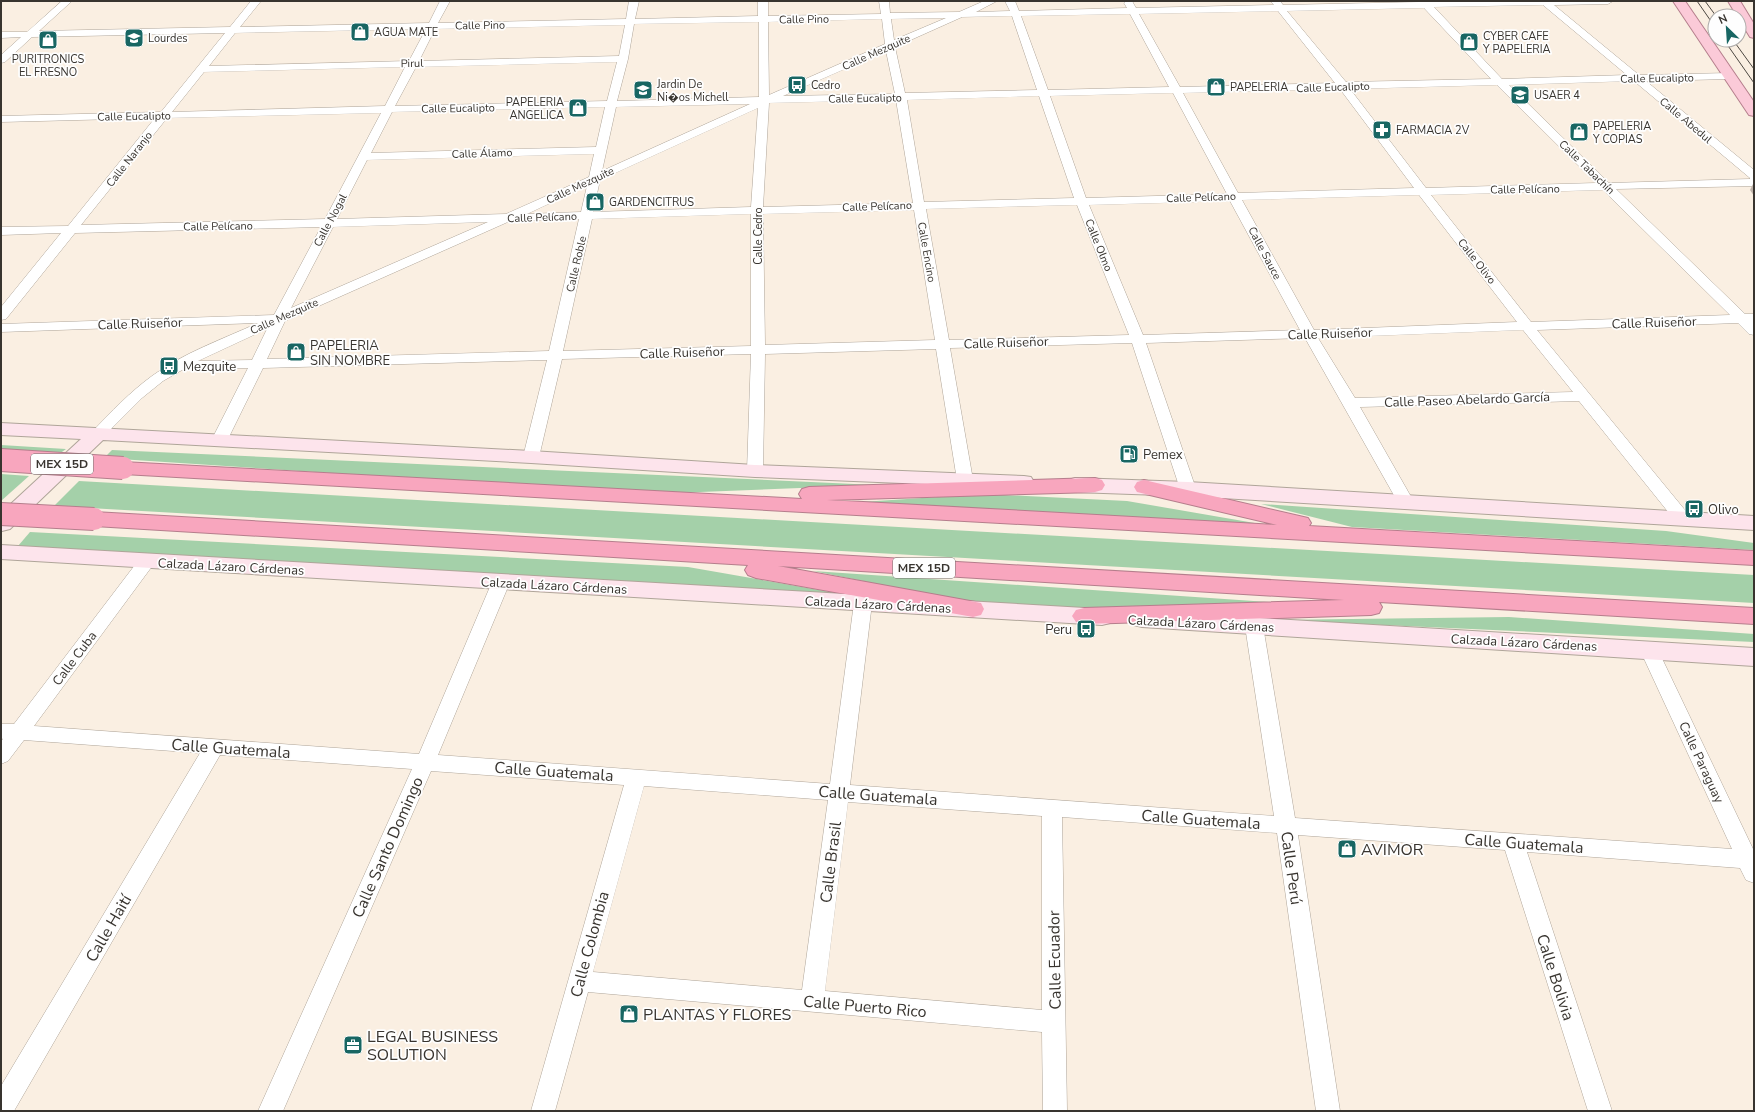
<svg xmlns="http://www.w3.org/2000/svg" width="1755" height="1112" font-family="'Nunito Sans',sans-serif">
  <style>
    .green { fill: #a4d0a9 }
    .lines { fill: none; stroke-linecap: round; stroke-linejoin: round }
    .street-casing { stroke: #afa599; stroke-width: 1 }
    .secondary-casing { stroke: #afa599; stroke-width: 2 }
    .primary-casing { stroke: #b57e8c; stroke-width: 2 }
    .highway-casing { stroke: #b57e8c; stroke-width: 2 }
    .street { fill: #fff; fill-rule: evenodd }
    .secondary { fill: #fde4ec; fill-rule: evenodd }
    .primary { fill: #fbcad8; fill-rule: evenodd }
    .highway { fill: #f8a6be; fill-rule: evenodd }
    .tram { stroke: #4d4842; stroke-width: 1 }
    .highway-bridge-casing { stroke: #b57e8c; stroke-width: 24; stroke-linecap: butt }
    .highway-bridge { stroke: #f8a6be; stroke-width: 22 }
    .wall { fill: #bfb3aa }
    .labels { text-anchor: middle; stroke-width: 3.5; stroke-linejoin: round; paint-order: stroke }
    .far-street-label { font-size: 11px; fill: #38342f; stroke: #fefefe }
    .far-poi-label { font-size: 11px; fill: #38342f; stroke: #fefefe; text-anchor: start }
    .shield { fill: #fefefe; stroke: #73716d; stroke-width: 1 }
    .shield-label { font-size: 12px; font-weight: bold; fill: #38342f }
    .street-label { font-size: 13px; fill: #38342f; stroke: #fefefe }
    .poi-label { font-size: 13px; fill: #38342f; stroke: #fefefe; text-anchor: start }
    .near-street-label { font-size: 16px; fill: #38342f; stroke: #fefefe }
    .near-poi-label { font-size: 16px; fill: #38342f; stroke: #fefefe; text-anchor: start }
  </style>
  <rect width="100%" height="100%" fill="#faefe2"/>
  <!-- green -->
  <g class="green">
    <polygon points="1,445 66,449 55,457 1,455"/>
    <polygon points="112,450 876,485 649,494 104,458"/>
    <polygon points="1,474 29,476 1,501"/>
    <polygon points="79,481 1754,575 1754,603 54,506"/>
    <polygon points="983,494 1127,501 1278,527 846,503"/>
    <polygon points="1261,504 1666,531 1754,543 1754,550 1352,527"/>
    <polygon points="30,532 688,567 859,597 18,546"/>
    <polygon points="813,571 1284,603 1074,611 983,605"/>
    <polygon points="1509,617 1754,634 1754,642 1273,620"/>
  </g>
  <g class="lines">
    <!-- street casing -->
    <g class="street-casing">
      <g id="street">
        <path d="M 62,1 L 72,1 L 39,31 L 230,27 L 251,1 L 261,1 L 240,27 L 429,23 L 440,1 L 450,1 L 438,23 L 626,19 L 629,1 L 639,1 L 635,19 L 758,16 L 758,1 L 768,1 L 768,16 L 881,14 L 879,1 L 889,1 L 890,13 L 959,12 L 984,1 L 997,1 L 976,12 L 1010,11 L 1005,1 L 1015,1 L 1019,11 L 1127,8 L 1124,3 L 1126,1 L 1132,1 L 1136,8 L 1274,5 L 1270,1 L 1280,1 L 1283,5 L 1419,2 L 1418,1 L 1613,1 L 1608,4 L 1554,5 L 1639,75 L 1730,73 L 1735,76 L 1730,79 L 1646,81 L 1754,170 L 1754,186 L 1616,189 L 1745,314 L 1754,314 L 1753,322 L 1754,335 L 1749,334 L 1738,323 L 1537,330 L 1689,515 L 1691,519 L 1689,523 L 1683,524 L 1677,523 L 1579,401 L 1360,407 L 1414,502 L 1412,506 L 1406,507 L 1400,506 L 1305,338 L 1146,343 L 1196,489 L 1194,493 L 1188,494 L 1182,493 L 1180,489 L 1132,343 L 950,348 L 973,480 L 971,484 L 965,485 L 959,484 L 957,480 L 936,349 L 765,354 L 763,471 L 761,474 L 755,476 L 749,474 L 747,471 L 751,354 L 562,359 L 539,457 L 537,460 L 531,462 L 525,460 L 523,457 L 547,360 L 263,368 L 227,441 L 224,444 L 219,446 L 214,444 L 211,441 L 248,368 L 182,370 L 163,381 L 142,398 L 102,438 L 97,440 L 92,438 L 89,435 L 92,432 C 111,412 130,392 152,376 C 183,353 223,339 258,323 L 1,332 L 1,324 L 274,315 L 321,227 L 75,233 L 6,319 L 1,320 L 1,307 L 61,233 L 1,235 L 1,227 L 68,226 L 155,118 L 1,122 L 1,116 L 161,112 L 225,33 L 32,37 L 5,62 L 1,63 L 1,55 L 21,37 L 1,38 L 1,32 L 27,32 ZM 1543,5 L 1627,75 L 1502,79 L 1434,7 ZM 1424,8 L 1491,79 L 1346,82 L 1287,11 ZM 1278,11 L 1335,83 L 1180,87 L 1139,14 ZM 1130,14 L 1169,87 L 1048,90 L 1021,16 ZM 1012,16 L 1037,90 L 905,93 L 895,47 L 962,17 ZM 946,18 L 894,40 L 891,19 ZM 882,19 L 885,44 L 769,95 L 768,22 ZM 759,22 L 759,97 L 617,101 L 628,59 L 634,24 ZM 625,25 L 619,56 L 419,61 L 435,29 ZM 426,29 L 409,61 L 209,66 L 235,33 ZM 886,51 L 895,94 L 783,96 ZM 617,62 L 607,101 L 395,106 L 416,67 ZM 405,67 L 385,106 L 172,112 L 204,72 ZM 1634,81 L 1750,178 L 1750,179 L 1609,183 L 1509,85 ZM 1497,85 L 1596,183 L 1426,188 L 1350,89 ZM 1340,89 L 1414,188 L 1238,193 L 1183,93 ZM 1173,93 L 1227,194 L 1086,198 L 1050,96 ZM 1039,96 L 1074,198 L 924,202 L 907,100 ZM 896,100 L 913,203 L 763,207 L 769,103 ZM 750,104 L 602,171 L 616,107 ZM 605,107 L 596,147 L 371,153 L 392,112 ZM 758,108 L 751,207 L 593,212 L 600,180 ZM 381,113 L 325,219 L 81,225 L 167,118 ZM 594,154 L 589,177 L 506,214 L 337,219 L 367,160 ZM 587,186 L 581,212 L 527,214 ZM 1603,190 L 1730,315 L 1531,322 L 1431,195 ZM 1419,195 L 1517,322 L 1314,330 L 1242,200 ZM 1230,201 L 1300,330 L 1143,335 L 1089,205 ZM 1077,205 L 1129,335 L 949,340 L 926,209 ZM 914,210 L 935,340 L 765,345 L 763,214 ZM 751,214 L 751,346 L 563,351 L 592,219 ZM 579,219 L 549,351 L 267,359 L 285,321 L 510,221 ZM 488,222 L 291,308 L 333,227 ZM 267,329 L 252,360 L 198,361 ZM 1523,330 L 1573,392 L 1355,398 L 1318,338 Z"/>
        <path d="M 147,555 L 153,557 L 156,561 L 153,565 L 34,726 L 419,754 L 492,582 L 495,578 L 501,576 L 507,578 L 510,582 L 438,755 L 830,784 L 854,603 L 857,599 L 863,597 L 869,599 L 872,603 L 850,785 L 1274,816 L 1245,626 L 1248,621 L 1254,620 L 1260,621 L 1263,626 L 1295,818 L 1732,849 L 1640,650 L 1643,645 L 1649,643 L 1655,645 L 1658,650 L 1754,851 L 1754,883 L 1746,880 L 1740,868 L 1527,852 L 1612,1111 L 1588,1111 L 1505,850 L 1298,835 L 1340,1111 L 1316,1111 L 1277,833 L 1062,817 L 1067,1111 L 1043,1111 L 1042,1032 L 588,992 L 555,1111 L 531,1111 L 624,785 L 431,771 L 283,1111 L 258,1111 L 412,769 L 220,755 L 14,1111 L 1,1111 L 1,1086 L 200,753 L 24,740 L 8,761 L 1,764 L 1,741 L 3,739 L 1,738 L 1,724 L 14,724 L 141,557 ZM 644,786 L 828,800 L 802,990 L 593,972 ZM 848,802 L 1042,816 L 1042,1010 L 825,991 Z"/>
      </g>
    </g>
    <!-- secondary casing -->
    <g class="secondary-casing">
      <g id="secondary">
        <polygon points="1,423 531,451 755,465 1024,476 1031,477 1034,482 1031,487 1024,488 755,477 531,463 103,440 10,529 2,531 1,513 81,439 1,435"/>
        <polygon points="1075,478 1188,482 1754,516 1754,530 1188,496 1075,492 1068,490 1065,485 1068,480"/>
        <polygon points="1,545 1102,609 1110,611 1114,617 1110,623 1102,625 1,559"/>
        <polygon points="1142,611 1754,648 1754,666 1142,627 1134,625 1130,619 1134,613"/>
      </g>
    </g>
    <!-- primary casing -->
    <g class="primary-casing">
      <g id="primary">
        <polygon points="1673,1 1685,1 1754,102 1754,116 1749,115"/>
        <polygon points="1728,1 1740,1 1754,24 1754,38 1750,37 1739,19 1739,16 1737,16"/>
      </g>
    </g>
    <!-- highway casing -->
    <g class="highway-casing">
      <g id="highway">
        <polygon points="123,462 802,499 799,494 802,489 809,487 1095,478 1102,480 1105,485 1102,490 1095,492 827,500 1277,525 1137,492 1134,487 1137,482 1144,480 1308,518 1311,523 1309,526 1754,551 1754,565 123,474 116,472 113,468 116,464"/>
        <polygon points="94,512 1754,608 1754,624 1379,602 1382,607 1379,613 1371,615 1084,624 1076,622 1072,616 1076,610 1084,608 1344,600 778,566 981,603 984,609 981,615 973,617 756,578 748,575 745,570 748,565 94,526 86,524 83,519 86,514"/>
      </g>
    </g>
    <!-- street -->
    <use href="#street" class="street"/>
    <!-- secondary -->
    <use href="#secondary" class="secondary"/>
    <!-- primary -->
    <use href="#primary" class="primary"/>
    <!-- highway -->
    <use href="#highway" class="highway"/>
    <!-- tram -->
    <g class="tram">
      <polyline points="1697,1 1715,27"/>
      <polyline points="1705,1 1716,16"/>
      <polyline points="1724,40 1754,83"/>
      <polyline points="1733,40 1754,69"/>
    </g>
    <!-- highway-bridge casing -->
    <g class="highway-bridge-casing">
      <g id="highway-bridge">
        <polyline points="1,460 123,468"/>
        <polyline points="1,514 94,519"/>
      </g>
    </g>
    <!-- highway-bridge -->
    <use href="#highway-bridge" class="highway-bridge"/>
  </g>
  <!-- wall -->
  <polygon class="wall" points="1753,184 1754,184 1754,196 1750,190"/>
  <!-- icons -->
  <defs>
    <g id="shop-square" transform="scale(1)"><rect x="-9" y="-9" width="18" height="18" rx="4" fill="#186663" stroke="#fefefe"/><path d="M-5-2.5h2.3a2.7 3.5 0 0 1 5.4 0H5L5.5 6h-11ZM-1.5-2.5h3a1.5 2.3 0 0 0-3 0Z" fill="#fff"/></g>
    <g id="school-square" transform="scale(1)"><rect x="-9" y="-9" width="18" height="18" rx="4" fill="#186663" stroke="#fefefe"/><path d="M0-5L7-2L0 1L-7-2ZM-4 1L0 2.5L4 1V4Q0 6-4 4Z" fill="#fff"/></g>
    <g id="bus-square" transform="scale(1)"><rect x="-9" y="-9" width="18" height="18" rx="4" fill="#186663" stroke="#fefefe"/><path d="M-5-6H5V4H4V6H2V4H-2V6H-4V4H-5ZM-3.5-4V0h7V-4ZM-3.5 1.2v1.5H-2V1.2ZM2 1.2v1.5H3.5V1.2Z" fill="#fff"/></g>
    <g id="pharmacy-square" transform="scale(1)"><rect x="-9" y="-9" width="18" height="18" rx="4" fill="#186663" stroke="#fefefe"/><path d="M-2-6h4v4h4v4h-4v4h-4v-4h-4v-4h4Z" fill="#fff"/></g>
    <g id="fuel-square" transform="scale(1)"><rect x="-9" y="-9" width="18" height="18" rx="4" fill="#186663" stroke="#fefefe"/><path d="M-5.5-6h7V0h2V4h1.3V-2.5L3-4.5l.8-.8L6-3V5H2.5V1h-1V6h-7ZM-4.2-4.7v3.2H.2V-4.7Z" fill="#fff"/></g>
    <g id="office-square" transform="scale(1)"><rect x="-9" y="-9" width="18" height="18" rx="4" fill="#186663" stroke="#fefefe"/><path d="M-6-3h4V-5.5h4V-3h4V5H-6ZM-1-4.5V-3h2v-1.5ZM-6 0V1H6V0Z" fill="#fff"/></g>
  </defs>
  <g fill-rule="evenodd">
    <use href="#shop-square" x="360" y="32"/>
    <use href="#school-square" x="134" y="38"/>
    <use href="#shop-square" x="48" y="40"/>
    <use href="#shop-square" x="1469" y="42"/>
    <use href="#bus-square" x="797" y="85"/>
    <use href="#shop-square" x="1216" y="87"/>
    <use href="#school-square" x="643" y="90"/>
    <use href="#school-square" x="1520" y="95"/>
    <use href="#shop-square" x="578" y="108"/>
    <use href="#pharmacy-square" x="1382" y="130"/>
    <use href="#shop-square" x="1579" y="132"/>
    <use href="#shop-square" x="595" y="202"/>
    <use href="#shop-square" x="296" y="352"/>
    <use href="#bus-square" x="169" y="366"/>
    <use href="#fuel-square" x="1129" y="454"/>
    <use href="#bus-square" x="1694" y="509"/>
    <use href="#bus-square" x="1086" y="629"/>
    <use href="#shop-square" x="1347" y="849"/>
    <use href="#shop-square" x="629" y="1014"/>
    <use href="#office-square" x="353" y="1045"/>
  </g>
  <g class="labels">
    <!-- far-street labels -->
    <g class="far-street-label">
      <text transform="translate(804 19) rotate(-1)" y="4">Calle Pino</text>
      <text transform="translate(480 25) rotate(-1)" y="4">Calle Pino</text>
      <text transform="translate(876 52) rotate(-24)" y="4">Calle Mezquite</text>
      <text transform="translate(412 63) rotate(-1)" y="4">Pirul</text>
      <text transform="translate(1657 78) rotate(-1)" y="4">Calle Eucalipto</text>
      <text transform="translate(1333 87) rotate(-2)" y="4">Calle Eucalipto</text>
      <text transform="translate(865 98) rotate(-1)" y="4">Calle Eucalipto</text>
      <text transform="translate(458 108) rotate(-1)" y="4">Calle Eucalipto</text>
      <text transform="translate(134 116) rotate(-1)" y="4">Calle Eucalipto</text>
      <text transform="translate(1686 120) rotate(40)" y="4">Calle Abedul</text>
      <text transform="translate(482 153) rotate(-2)" y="4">Calle Álamo</text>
      <text transform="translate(129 159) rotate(-52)" y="4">Calle Naranjo</text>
      <text transform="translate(1587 167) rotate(44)" y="4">Calle Tabachín</text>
      <text transform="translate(580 185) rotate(-25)" y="4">Calle Mezquite</text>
      <text transform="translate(1525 189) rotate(-1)" y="4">Calle Pelícano</text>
      <text transform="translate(1201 197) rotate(-2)" y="4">Calle Pelícano</text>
      <text transform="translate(877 206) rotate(-2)" y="4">Calle Pelícano</text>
      <text transform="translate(542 217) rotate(-2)" y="4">Calle Pelícano</text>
      <text transform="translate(330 220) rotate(-62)" y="4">Calle Nogal</text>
      <text transform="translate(218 226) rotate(-1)" y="4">Calle Pelícano</text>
      <text transform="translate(758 236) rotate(-90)" y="4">Calle Cedro</text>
      <text transform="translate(1099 245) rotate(68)" y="4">Calle Olmo</text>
      <text transform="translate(927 252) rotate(80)" y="4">Calle Encino</text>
      <text transform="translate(1265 253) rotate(62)" y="4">Calle Sauce</text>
      <text transform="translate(1477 261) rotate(52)" y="4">Calle Olivo</text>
      <text transform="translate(576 264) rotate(-77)" y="4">Calle Roble</text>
      <text transform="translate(284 316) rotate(-24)" y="4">Calle Mezquite</text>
    </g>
    <!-- far-poi labels -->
    <g class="far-poi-label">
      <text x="374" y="36">AGUA MATE</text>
      <text x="1483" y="40">CYBER CAFE<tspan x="1483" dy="13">Y PAPELERIA</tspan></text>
      <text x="148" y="42">Lourdes</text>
      <text x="48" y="63" text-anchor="middle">PURITRONICS<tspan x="48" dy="13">EL FRESNO</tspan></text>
      <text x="657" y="88">Jardin De<tspan x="657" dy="13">Ni�os Michell</tspan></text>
      <text x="811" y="89">Cedro</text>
      <text x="1230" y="91">PAPELERIA</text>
      <text x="1534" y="99">USAER 4</text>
      <text x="564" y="106" text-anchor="end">PAPELERIA<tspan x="564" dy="13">ANGELICA</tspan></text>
      <text x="1593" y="130">PAPELERIA<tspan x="1593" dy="13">Y COPIAS</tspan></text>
      <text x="1396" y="134">FARMACIA 2V</text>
      <text x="609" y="206">GARDENCITRUS</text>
    </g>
    <!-- shield labels -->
    <g class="shield">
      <rect x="31" y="454" width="62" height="20" rx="3"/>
      <rect x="893" y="558" width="62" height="20" rx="3"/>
    </g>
    <g class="shield-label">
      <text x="62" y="468">MEX 15D</text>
      <text x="924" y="572">MEX 15D</text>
    </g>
    <!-- street labels -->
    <g class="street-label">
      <text transform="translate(1654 322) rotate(-2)" y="5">Calle Ruiseñor</text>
      <text transform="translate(140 323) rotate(-2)" y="5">Calle Ruiseñor</text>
      <text transform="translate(1330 333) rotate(-2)" y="5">Calle Ruiseñor</text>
      <text transform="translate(1006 342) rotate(-2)" y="5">Calle Ruiseñor</text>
      <text transform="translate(682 352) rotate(-2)" y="5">Calle Ruiseñor</text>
      <text transform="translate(1467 399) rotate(-2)" y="5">Calle Paseo Abelardo García</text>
      <text transform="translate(231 566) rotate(3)" y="5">Calzada Lázaro Cárdenas</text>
      <text transform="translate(554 585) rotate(3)" y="5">Calzada Lázaro Cárdenas</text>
      <text transform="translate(878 604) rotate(3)" y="5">Calzada Lázaro Cárdenas</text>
      <text transform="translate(1201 623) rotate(3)" y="5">Calzada Lázaro Cárdenas</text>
      <text transform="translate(1524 642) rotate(3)" y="5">Calzada Lázaro Cárdenas</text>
      <text transform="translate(74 658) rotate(-53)" y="5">Calle Cuba</text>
      <text transform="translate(1702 762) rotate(65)" y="5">Calle Paraguay</text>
    </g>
    <!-- poi labels -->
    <g class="poi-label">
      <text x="310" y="350">PAPELERIA<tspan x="310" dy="15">SIN NOMBRE</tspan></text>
      <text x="183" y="371">Mezquite</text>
      <text x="1143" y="459">Pemex</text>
      <text x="1708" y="514">Olivo</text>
      <text x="1072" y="634" text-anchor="end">Peru</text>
    </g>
    <!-- near-street labels -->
    <g class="near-street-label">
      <text transform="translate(231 748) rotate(4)" y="6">Calle Guatemala</text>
      <text transform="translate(554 771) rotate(4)" y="6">Calle Guatemala</text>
      <text transform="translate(878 795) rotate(4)" y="6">Calle Guatemala</text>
      <text transform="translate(1201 819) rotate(4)" y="6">Calle Guatemala</text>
      <text transform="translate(1524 843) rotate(4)" y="6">Calle Guatemala</text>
      <text transform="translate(387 847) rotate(-66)" y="6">Calle Santo Domingo</text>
      <text transform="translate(830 862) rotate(-83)" y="6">Calle Brasil</text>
      <text transform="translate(1292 868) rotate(82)" y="6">Calle Perú</text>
      <text transform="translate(108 928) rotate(-60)" y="6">Calle Haití</text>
      <text transform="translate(589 944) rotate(-75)" y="6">Calle Colombia</text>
      <text transform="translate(1054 960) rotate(-91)" y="6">Calle Ecuador</text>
      <text transform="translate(1556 977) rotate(72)" y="6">Calle Bolivia</text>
      <text transform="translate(865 1006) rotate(5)" y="6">Calle Puerto Rico</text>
    </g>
    <!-- near-poi labels -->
    <g class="near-poi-label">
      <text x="1361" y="855">AVIMOR</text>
      <text x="643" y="1020">PLANTAS Y FLORES</text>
      <text x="367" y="1042">LEGAL BUSINESS<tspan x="367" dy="18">SOLUTION</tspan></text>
    </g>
  </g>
  <!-- border -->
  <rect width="1755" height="1112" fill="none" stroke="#38342f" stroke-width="4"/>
  <!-- north arrow -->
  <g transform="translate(1727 28) rotate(335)"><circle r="19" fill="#fefefe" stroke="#afadab"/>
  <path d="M0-3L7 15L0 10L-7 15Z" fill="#186663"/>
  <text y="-6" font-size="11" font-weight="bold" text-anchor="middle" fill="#38342f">N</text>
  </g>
</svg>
